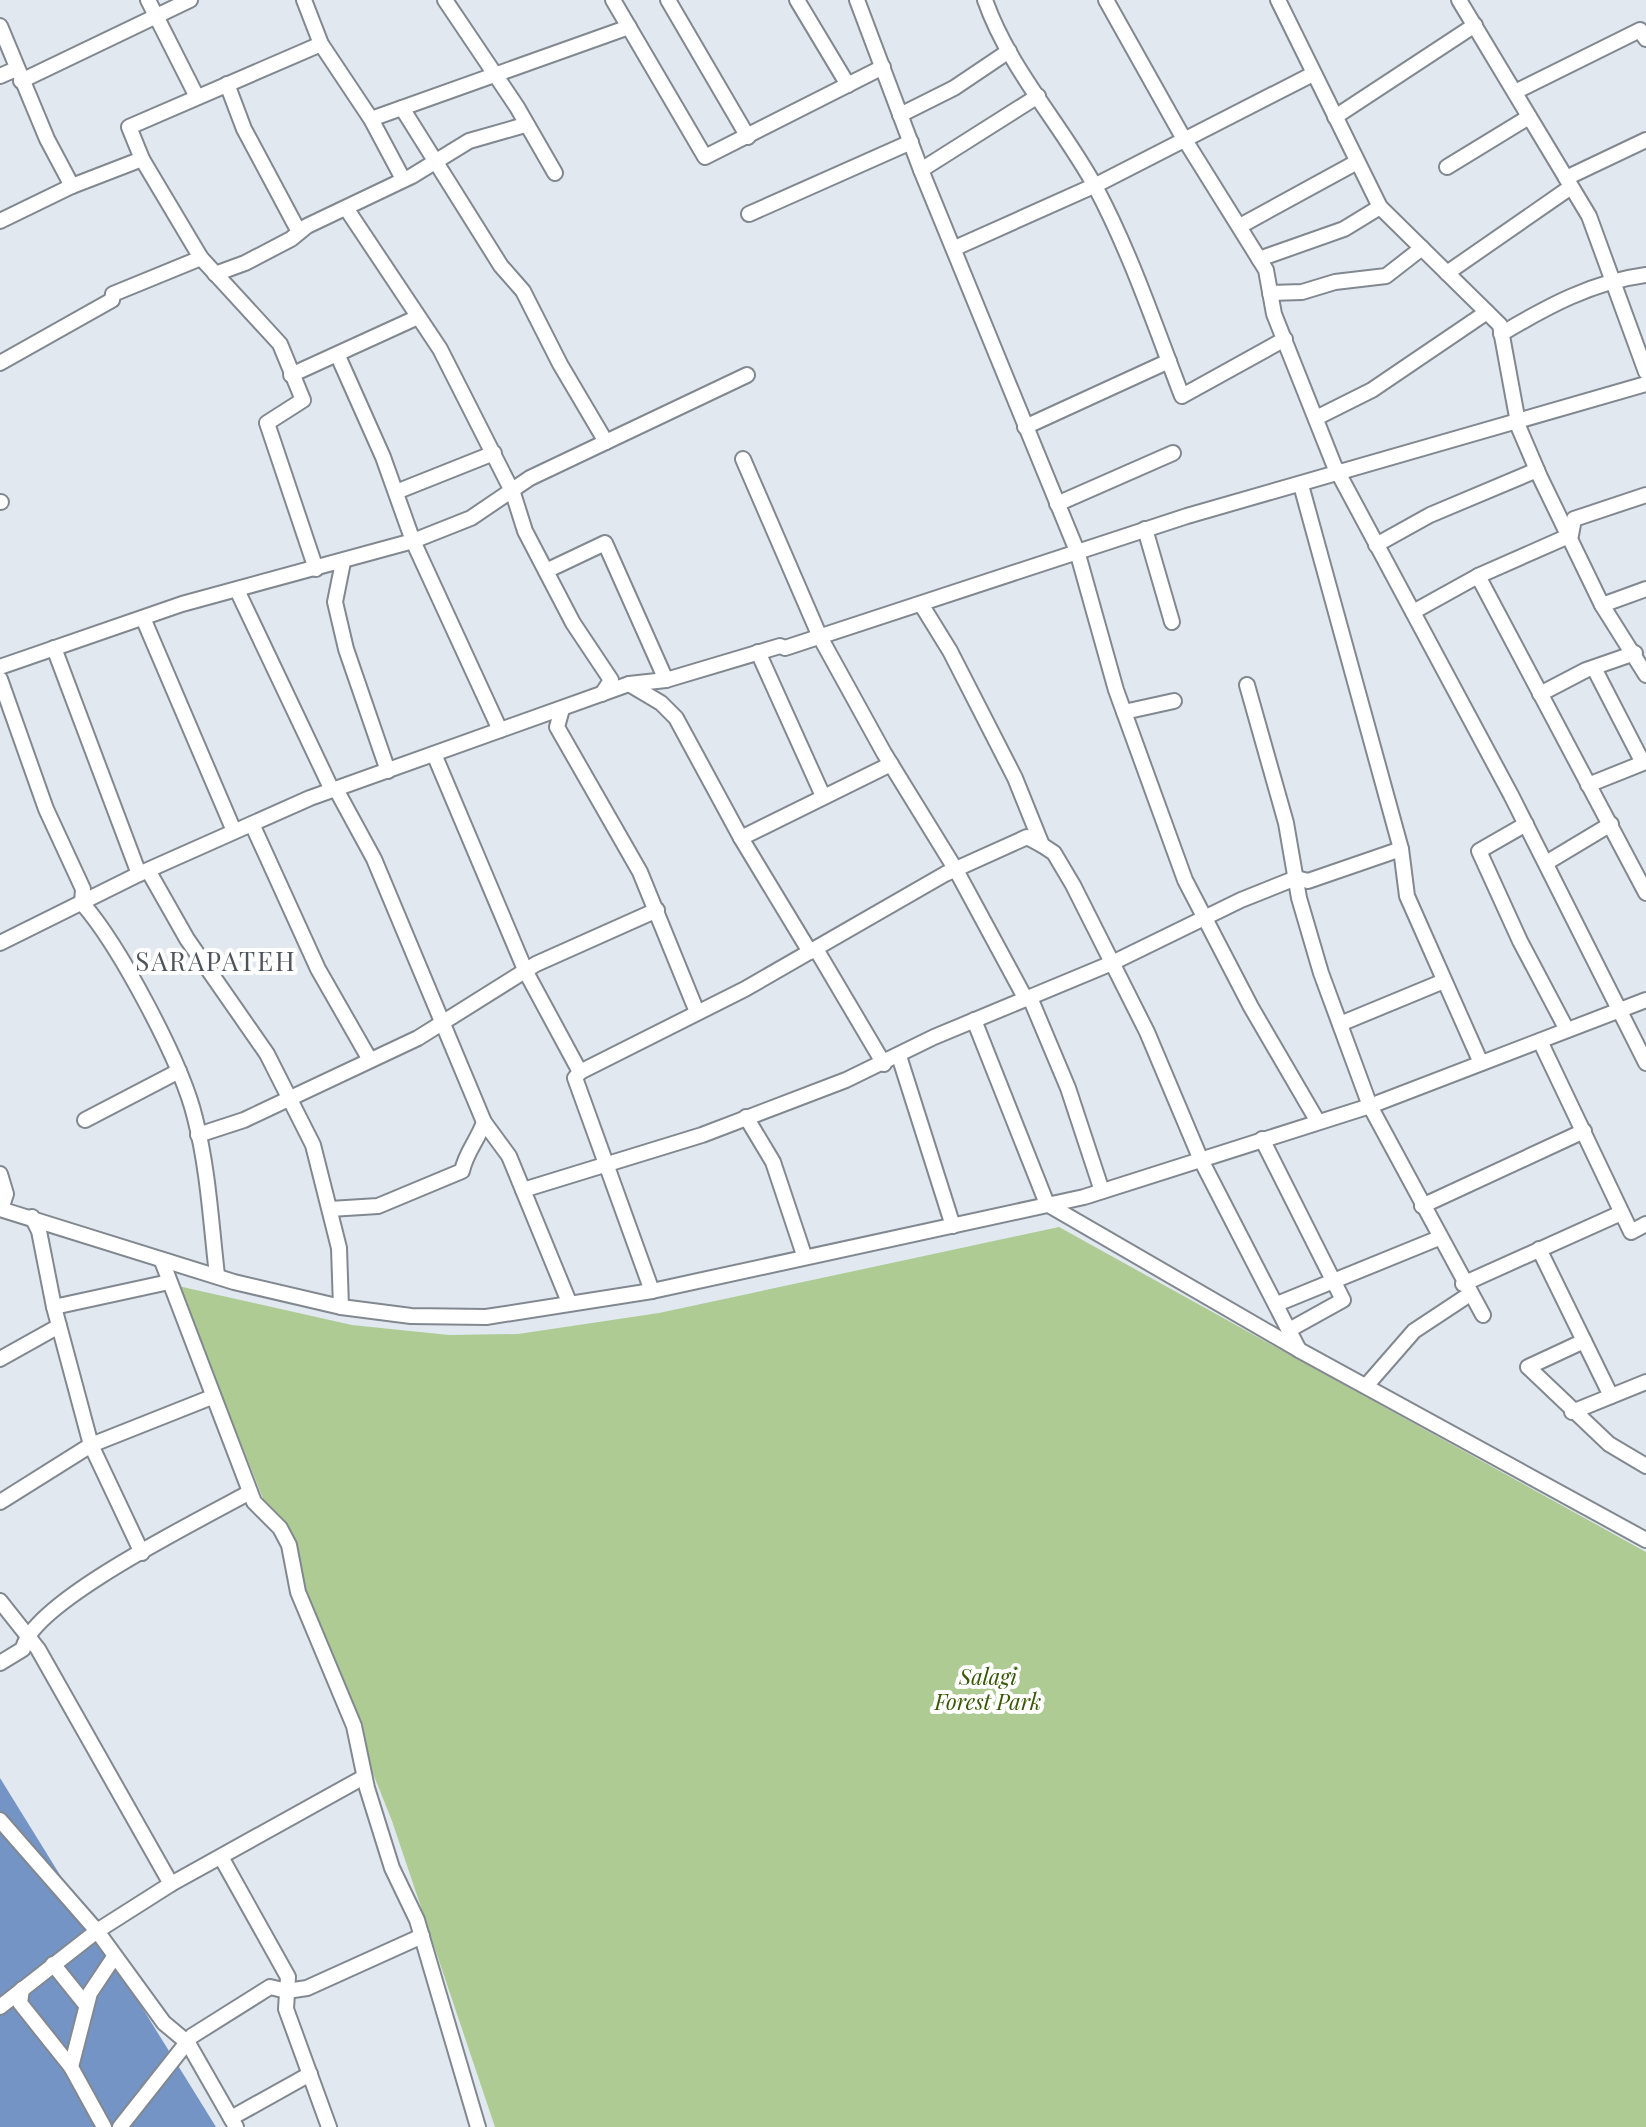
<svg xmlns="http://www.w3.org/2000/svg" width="1646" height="2127" font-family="'Playfair Display',serif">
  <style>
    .green { fill: #aecb94 }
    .water { fill: #7494c5 }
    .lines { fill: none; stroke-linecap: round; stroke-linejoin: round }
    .minor-casing { stroke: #828890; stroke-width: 18 }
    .minor { stroke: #fff; stroke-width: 14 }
    .labels { text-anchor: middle; stroke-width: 8; stroke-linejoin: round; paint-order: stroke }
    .park-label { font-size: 22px; font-style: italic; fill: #355801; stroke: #fff }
    .quarter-label { font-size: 26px; letter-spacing: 2px; fill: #4e545b; stroke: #fff }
  </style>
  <rect width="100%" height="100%" fill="#e1e8f0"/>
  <!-- green -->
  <polygon class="green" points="1059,1227 1646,1552 1646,2127 495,2127 392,1821 178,1286 352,1325 449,1335 518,1334 659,1313"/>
  <!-- water -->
  <polygon class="water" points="0,1778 216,2127 0,2127"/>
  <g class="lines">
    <!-- minor casing -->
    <g class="minor-casing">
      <g id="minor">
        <polyline points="148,0 197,97"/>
        <polyline points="304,0 321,44 371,119 403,179"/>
        <polyline points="445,0 517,107 555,173"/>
        <polyline points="613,0 705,157 883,67"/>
        <polyline points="668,0 748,137"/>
        <polyline points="797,0 848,85"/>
        <polyline points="857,0 921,170 1077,551 1116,690 1185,880 1251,1007 1318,1122"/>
        <path d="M 985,0 C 1009,69 1062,125 1096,188 C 1131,254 1155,326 1182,396 L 1285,339"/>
        <polyline points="1106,0 1180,132 1266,270 1274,314 1334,465 1511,795 1646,1063"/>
        <polyline points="1278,0 1380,207 1500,325 1519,428 1540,477 1602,605 1646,675"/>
        <polyline points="1459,0 1589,216 1646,372"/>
        <polyline points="0,26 47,139 72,186"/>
        <polyline points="0,76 16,69"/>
        <polyline points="21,81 190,0"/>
        <polyline points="227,84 244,129 299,232"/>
        <polyline points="1515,92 1640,30 1646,39"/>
        <polyline points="402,108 501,266 523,291 560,364 606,442"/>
        <polyline points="900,115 954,88 1009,51"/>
        <polyline points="1335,117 1475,25"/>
        <polyline points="371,119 629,27"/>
        <polyline points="142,159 129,127 321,44"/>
        <polyline points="1447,167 1529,117"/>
        <polyline points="921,170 1038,96"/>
        <polyline points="1566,178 1646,140"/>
        <polyline points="346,208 440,349 513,493 525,531 573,623 611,680 602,694"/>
        <polyline points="749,214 911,142"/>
        <polyline points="0,221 72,186 142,159 201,258 280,344 303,400 267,423 316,569"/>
        <polyline points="1240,226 1357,162"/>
        <polyline points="955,248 1098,184 1313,74"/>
        <polyline points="1259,259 1344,229 1380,207"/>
        <polyline points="1447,273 1571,187"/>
        <polyline points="215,274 245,263 291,239 307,226 412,176 469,141 525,125"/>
        <polyline points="1270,293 1302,292 1335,282 1386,276 1422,248"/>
        <path d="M 1501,334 C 1548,306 1592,282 1646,275"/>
        <polyline points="338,356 383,457 413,541 500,730"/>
        <polyline points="0,363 112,300 113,294 201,258"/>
        <polyline points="291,375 418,317"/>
        <polyline points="1316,418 1372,390 1487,312"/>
        <polyline points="1025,427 1169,361"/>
        <polyline points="743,459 820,637 884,753 956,870 1023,994 1031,1000 1068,1088 1102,1191"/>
        <polyline points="1301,485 1401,849 1407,896 1481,1063"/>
        <polyline points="396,492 494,453"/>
        <polyline points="0,502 1,502"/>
        <polyline points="1057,504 1173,453"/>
        <polyline points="1145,529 1172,622"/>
        <polyline points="1376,545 1430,515 1537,470"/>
        <polyline points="343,562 335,602 346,649 388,771"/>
        <polyline points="546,571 605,543 666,680"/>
        <polyline points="1478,576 1646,893"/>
        <polyline points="237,590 331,788 337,791 374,859 484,1122 509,1156 569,1302"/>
        <polyline points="921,604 950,651 1015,778 1042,845 1054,853 1073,885 1147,1032 1201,1160 1299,1350"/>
        <polyline points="1602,605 1646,589"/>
        <polyline points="1413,612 1478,576 1571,535 1574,519 1646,495"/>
        <polyline points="143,618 234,831"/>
        <polyline points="54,648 139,874"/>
        <polyline points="758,652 823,796"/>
        <polyline points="0,667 182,604 413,541 471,518 530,478 747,375"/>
        <path d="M 0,679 L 46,809 L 83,889 L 82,903 C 119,945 182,1063 195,1118 C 208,1168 211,1223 217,1275"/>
        <polyline points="629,684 661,703 676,718 741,838 810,952"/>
        <polyline points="1247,685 1286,823 1299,898 1321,973 1370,1106 1483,1315"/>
        <polyline points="1540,694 1586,670 1635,653"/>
        <polyline points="562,709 557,727 640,872 697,1012"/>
        <polyline points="1124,712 1174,701"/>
        <polyline points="434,754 526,972 580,1072 575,1078 652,1291"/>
        <polyline points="1588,785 1643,763 1594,668"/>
        <polyline points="252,824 318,969 370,1060"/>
        <polyline points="1526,824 1479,851 1520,941 1567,1030"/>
        <polyline points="741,838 891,764"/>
        <polyline points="1546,863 1611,824"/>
        <polyline points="149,872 187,939 267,1054 313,1145 339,1248 341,1307"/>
        <polyline points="0,943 139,874 310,798 629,684 666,680 780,646 785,648 1187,516 1646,384"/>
        <polyline points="816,949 884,1064"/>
        <polyline points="974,1020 1047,1204 1299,1350 1646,1540"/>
        <polyline points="1340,1024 1444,981"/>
        <polyline points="1540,1041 1631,1232 1646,1224"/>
        <polyline points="899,1056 953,1226"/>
        <polyline points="580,1072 745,989 945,874 1027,837 1042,845"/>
        <polyline points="746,1117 773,1162 804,1255"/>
        <polyline points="85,1120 179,1071"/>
        <polyline points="198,1135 244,1120 418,1038 536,964 657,910"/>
        <polyline points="1262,1139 1343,1300 1289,1330"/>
        <polyline points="0,1174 6,1194 1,1209"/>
        <polyline points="523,1190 702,1135 846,1080 934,1037 1112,963 1241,900 1296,878 1308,881 1401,849"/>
        <polyline points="1422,1206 1584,1131"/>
        <polyline points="0,1209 234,1282 341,1307 411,1316 486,1317 652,1291 1084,1197 1370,1106 1646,1000"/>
        <path d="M 330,1209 L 378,1206 L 462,1171 C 466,1152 478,1140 484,1122"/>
        <polyline points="32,1217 39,1231 54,1307 91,1445 142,1553"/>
        <polyline points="1539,1249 1611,1396"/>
        <polyline points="162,1261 254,1502 280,1528 289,1545 298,1592 354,1726 367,1788 392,1868 417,1920 478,2127"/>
        <polyline points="1463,1284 1621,1213"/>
        <polyline points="1277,1304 1439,1238"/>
        <polyline points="54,1307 169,1282"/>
        <polyline points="1584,1341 1528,1367 1609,1444 1646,1466"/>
        <polyline points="0,1359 59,1326"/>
        <polyline points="1366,1386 1414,1331 1470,1294"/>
        <polyline points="1572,1412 1646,1382"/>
        <polyline points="0,1502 91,1445 212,1397"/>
        <polyline points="0,1601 38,1649 171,1884"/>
        <path d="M 0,1663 L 23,1649 C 31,1602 204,1518 250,1492"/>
        <polyline points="0,1820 97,1931 164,2023 188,2043 236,2127"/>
        <polyline points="221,1857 288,1977 286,2009 329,2127"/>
        <polyline points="53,1964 86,2005"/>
        <polyline points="22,1989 20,2003 71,2067 104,2127"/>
        <polyline points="0,2007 97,1931 171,1884 364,1777"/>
        <polyline points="71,2067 90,1993 114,1957"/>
        <polyline points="231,2118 310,2074"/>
        <polyline points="120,2127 192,2036 270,1987 287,1991 307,1988 422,1936"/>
      </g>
    </g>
    <!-- minor -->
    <use href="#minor" class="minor"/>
  </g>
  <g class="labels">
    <!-- park labels -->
    <g class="park-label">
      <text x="988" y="1685">Salagi<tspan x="988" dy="25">Forest Park</tspan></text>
    </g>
    <!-- quarter labels -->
    <g class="quarter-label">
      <text x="216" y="971">SARAPATEH</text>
    </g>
  </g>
</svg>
